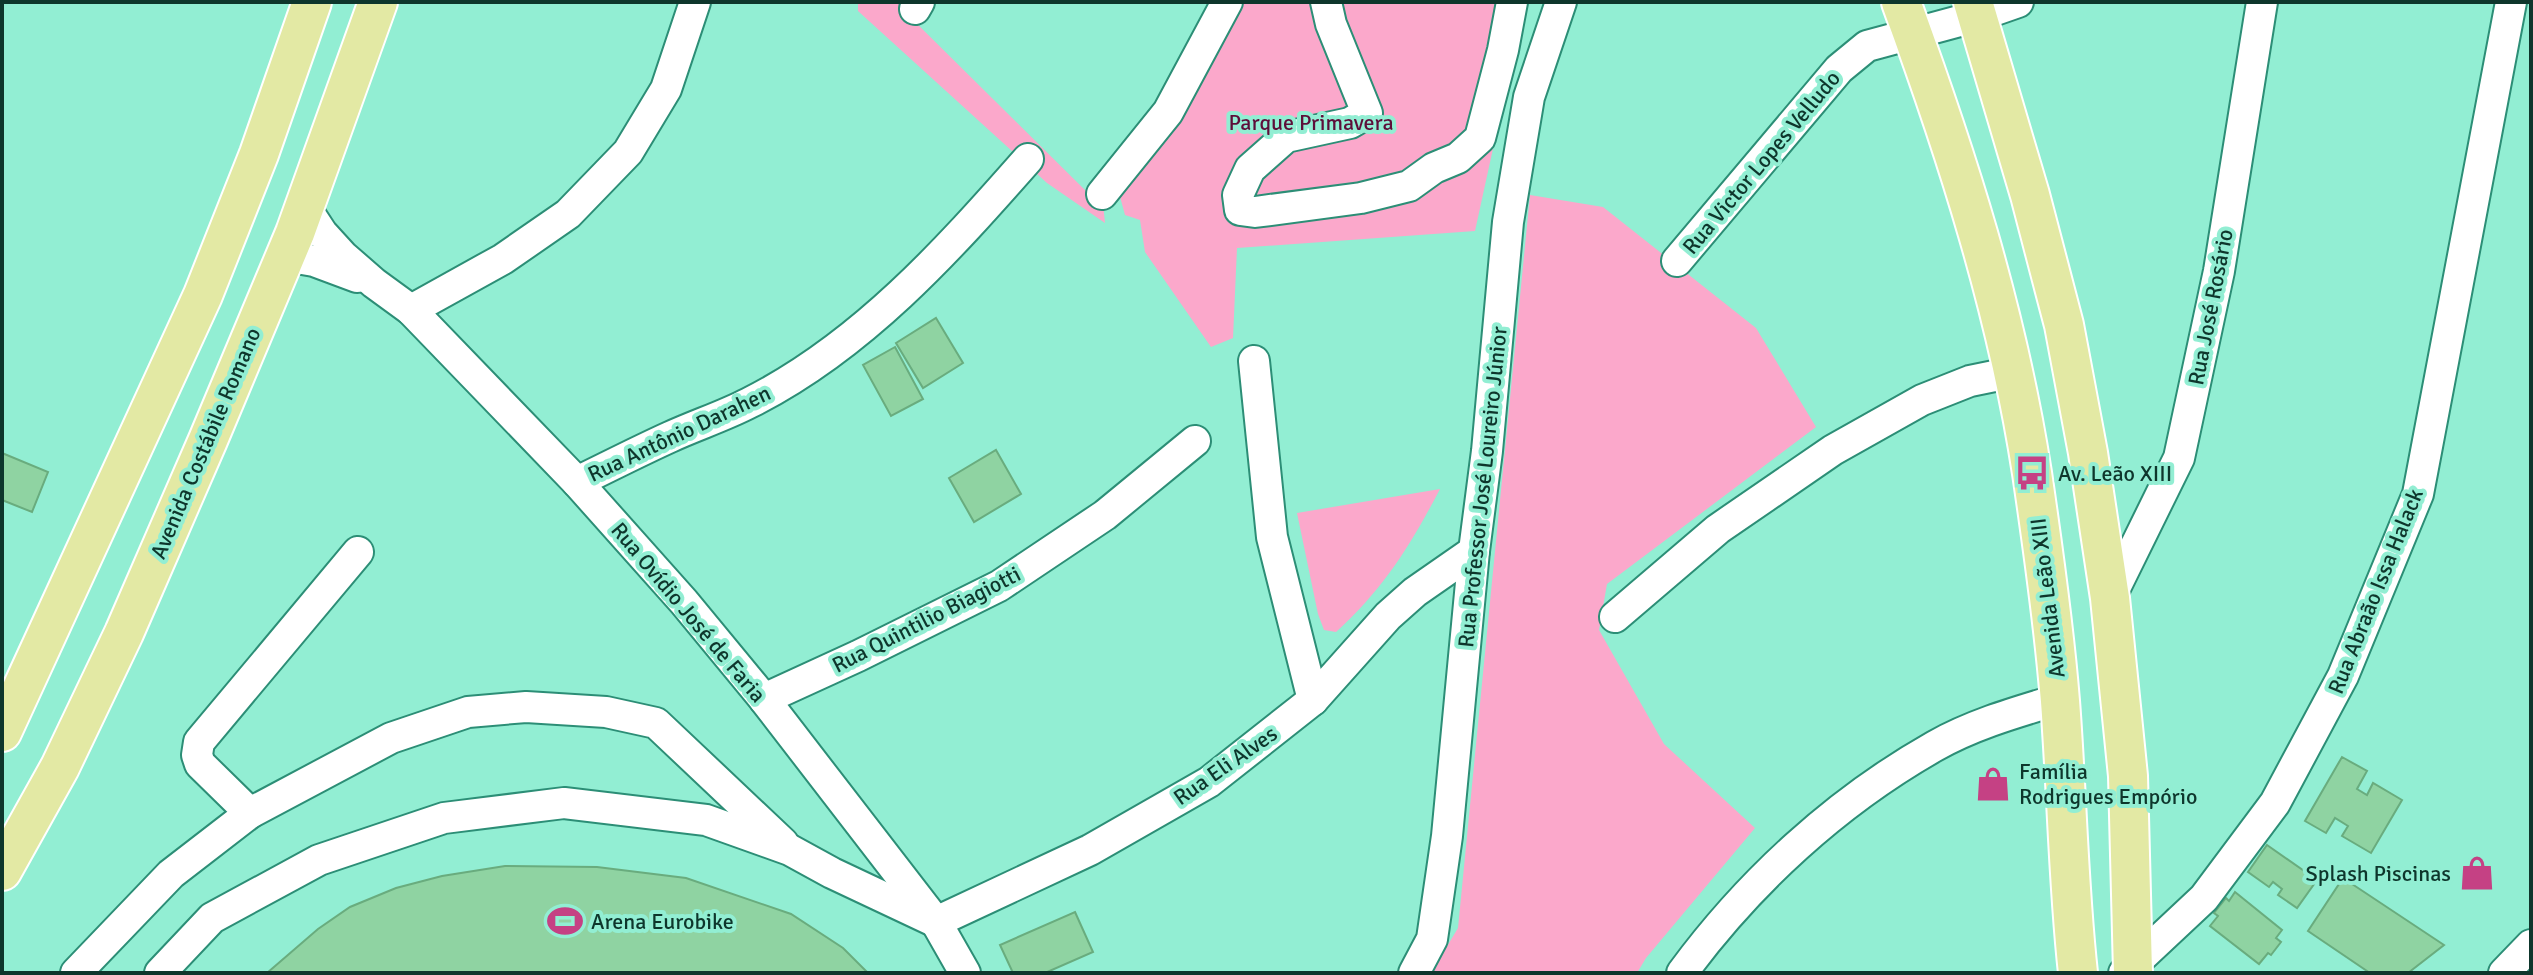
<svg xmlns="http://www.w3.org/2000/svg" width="2533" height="975" font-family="Signika,sans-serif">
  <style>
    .green { fill: #fba8cb }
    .building { fill: #8fd3a2; stroke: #69ac7e; stroke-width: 2 }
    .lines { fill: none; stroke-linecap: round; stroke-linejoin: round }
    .minor-casing { stroke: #2c8e76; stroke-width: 34 }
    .major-casing { stroke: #fff; stroke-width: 42 }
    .minor { stroke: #fff; stroke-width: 30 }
    .major { stroke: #e3e9a4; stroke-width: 38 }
    .labels { text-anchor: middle; stroke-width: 8; stroke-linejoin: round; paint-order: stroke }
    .park-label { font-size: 22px; fill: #5d0e39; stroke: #92eed3 }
    .street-label { font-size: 22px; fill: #0e362c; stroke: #92eed3 }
    .poi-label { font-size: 22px; fill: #0e362c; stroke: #92eed3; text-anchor: start }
  </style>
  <rect width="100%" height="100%" fill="#92eed3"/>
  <!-- green -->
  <g class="green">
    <polygon points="858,2 905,2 902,9 1088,193 1102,194 1105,223 1047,183 858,11"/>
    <polygon points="1231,2 1525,2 1475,231 1237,248 1233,338 1211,347 1145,252 1140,220 1125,215 1119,193"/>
    <polygon points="1530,195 1603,207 1756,328 1816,427 1607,584 1599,630 1664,744 1755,828 1646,958 1637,973 1431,973 1458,928"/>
    <path d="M 1440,489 C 1410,546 1384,588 1336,632 L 1324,630 L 1318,614 L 1297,513 Z"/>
  </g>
  <!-- building -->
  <g class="building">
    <polygon points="936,318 963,363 923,388 896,343"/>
    <polygon points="895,347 923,399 891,416 863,365"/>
    <polygon points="996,450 1021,494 974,522 949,478"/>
    <polygon points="2,453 48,472 32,512 2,500"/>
    <polygon points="2342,757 2367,771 2357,789 2367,795 2373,783 2402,800 2371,853 2342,836 2348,826 2335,818 2326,833 2305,821"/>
    <polygon points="2267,845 2317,880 2297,908 2278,895 2282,889 2273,882 2269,887 2248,872"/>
    <polygon points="505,866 597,867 686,878 791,914 843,948 868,973 267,973 318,929 350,907 396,888 442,876"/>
    <polygon points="2343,878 2444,945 2408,973 2370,973 2308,931"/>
    <polygon points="2235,892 2282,930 2276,938 2281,942 2271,955 2268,953 2259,964 2210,926 2218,916 2214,913 2226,898 2229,901"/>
    <polygon points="1075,912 1093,952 1045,973 1013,973 1000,945"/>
  </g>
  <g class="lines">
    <!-- minor casing -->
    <g class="minor-casing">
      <g id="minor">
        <polyline points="1326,2 1331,24 1367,113 1350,123 1286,137 1250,169 1238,195 1240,210 1255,212 1361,198 1409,186 1434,168 1458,158 1480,138 1503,50 1512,2"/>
        <polyline points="915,9 919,2"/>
        <polyline points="1102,194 1168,112 1227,2"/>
        <polyline points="305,207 322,233 343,256 374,283 411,310 577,482 684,602 764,699 936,922 965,973"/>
        <polyline points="285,256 314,261 357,277"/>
        <polyline points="1677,261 1839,69 1867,46 1978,16 2018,2"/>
        <polyline points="411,310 503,259 568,214 628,152 666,89 695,2"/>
        <polyline points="1254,361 1272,537 1313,700"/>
        <path d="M 577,482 C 608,467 639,451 670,437 C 696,425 724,416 749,403 C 861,347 947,251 1028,159"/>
        <polyline points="2110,598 2179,458 2219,271 2262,2"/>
        <polyline points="1615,617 1718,529 1833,450 1922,400 1970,381 2014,372"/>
        <polyline points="764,699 858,656 999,586 1105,515 1195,441"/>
        <polyline points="250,813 200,764 197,755 199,742 358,552"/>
        <polyline points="76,973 171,874 250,813 391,738 468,712 526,707 606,712 656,723 783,843"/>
        <polyline points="160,973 212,918 319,860 444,818 564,803 706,820 790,850 832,873 936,922 1090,850 1209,782 1313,700 1388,616 1415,592 1474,551"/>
        <polyline points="1414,973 1432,939 1447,836 1474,551 1487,451 1508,222 1529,97 1561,2"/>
        <path d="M 1682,973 C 1749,882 1836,802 1935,746 C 1974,724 2017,712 2060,699"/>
        <polyline points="2124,973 2204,898 2275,803 2343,676 2418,494 2511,2"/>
        <polyline points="2504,973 2531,945"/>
      </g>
    </g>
    <!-- major casing -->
    <g class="major-casing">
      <g id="major">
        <path d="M 1901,2 C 1957,155 2007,311 2032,473 C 2043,548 2054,626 2060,701 C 2067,792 2068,883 2078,973"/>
        <polyline points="1973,2 2030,195 2064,325 2088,453 2110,598 2128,776 2133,973"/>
        <polyline points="2,732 203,295 259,154 312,2"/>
        <polyline points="2,871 60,767 124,633 208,440 295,233 378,2"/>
      </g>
    </g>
    <!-- minor -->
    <use href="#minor" class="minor"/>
    <!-- major -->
    <use href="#major" class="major"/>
  </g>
  <!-- icons -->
  <defs>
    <g id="bus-bare" transform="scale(2.76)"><path d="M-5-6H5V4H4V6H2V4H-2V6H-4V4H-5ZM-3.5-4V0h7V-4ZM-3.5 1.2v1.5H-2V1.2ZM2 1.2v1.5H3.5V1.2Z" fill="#c54184" stroke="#92eed3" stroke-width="2.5" paint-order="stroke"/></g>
    <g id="shop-bare" transform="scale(2.76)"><path d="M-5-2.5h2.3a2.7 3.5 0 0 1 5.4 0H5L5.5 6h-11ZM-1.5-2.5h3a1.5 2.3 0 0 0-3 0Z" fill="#c54184" stroke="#92eed3" stroke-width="2.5" paint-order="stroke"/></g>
    <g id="stadium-bare" transform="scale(2.76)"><path d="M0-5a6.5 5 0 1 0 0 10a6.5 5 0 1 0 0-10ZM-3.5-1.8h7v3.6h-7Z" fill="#c54184" stroke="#92eed3" stroke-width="2.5" paint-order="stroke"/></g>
  </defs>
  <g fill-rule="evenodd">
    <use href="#bus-bare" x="2032" y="473"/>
    <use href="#shop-bare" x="1993" y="784"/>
    <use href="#shop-bare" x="2477" y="873"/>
    <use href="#stadium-bare" x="565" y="921"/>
  </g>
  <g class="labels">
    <!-- park labels -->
    <g class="park-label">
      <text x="1311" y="130">Parque Primavera</text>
    </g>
    <!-- street labels -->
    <g class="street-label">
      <text transform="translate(1761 162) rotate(-50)" y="8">Rua Victor Lopes Velludo</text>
      <text transform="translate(2210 307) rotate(-79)" y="8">Rua José Rosário</text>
      <text transform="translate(679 433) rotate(-25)" y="8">Rua Antônio Darahen</text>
      <text transform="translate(205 443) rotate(-67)" y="8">Avenida Costábile Romano</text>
      <text transform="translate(1482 487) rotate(-84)" y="8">Rua Professor José Loureiro Júnior</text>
      <text transform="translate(2375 591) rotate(-68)" y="8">Rua Abraão Issa Halack</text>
      <text transform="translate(2047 598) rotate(-97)" y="8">Avenida Leão XIII</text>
      <text transform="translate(689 612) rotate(50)" y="8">Rua Ovídio José de Faria</text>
      <text transform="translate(926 619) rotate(-27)" y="8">Rua Quintilio Biagiotti</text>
      <text transform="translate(1225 765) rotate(-35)" y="8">Rua Eli Alves</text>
    </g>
    <!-- poi labels -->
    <g class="poi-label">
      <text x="2058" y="481">Av. Leão XIII</text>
      <text x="2019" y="779">Família<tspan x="2019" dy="25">Rodrigues Empório</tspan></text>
      <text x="2451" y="881" text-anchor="end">Splash Piscinas</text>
      <text x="591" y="929">Arena Eurobike</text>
    </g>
  </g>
  <!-- border -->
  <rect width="2533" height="975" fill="none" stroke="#0e362c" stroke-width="8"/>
</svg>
